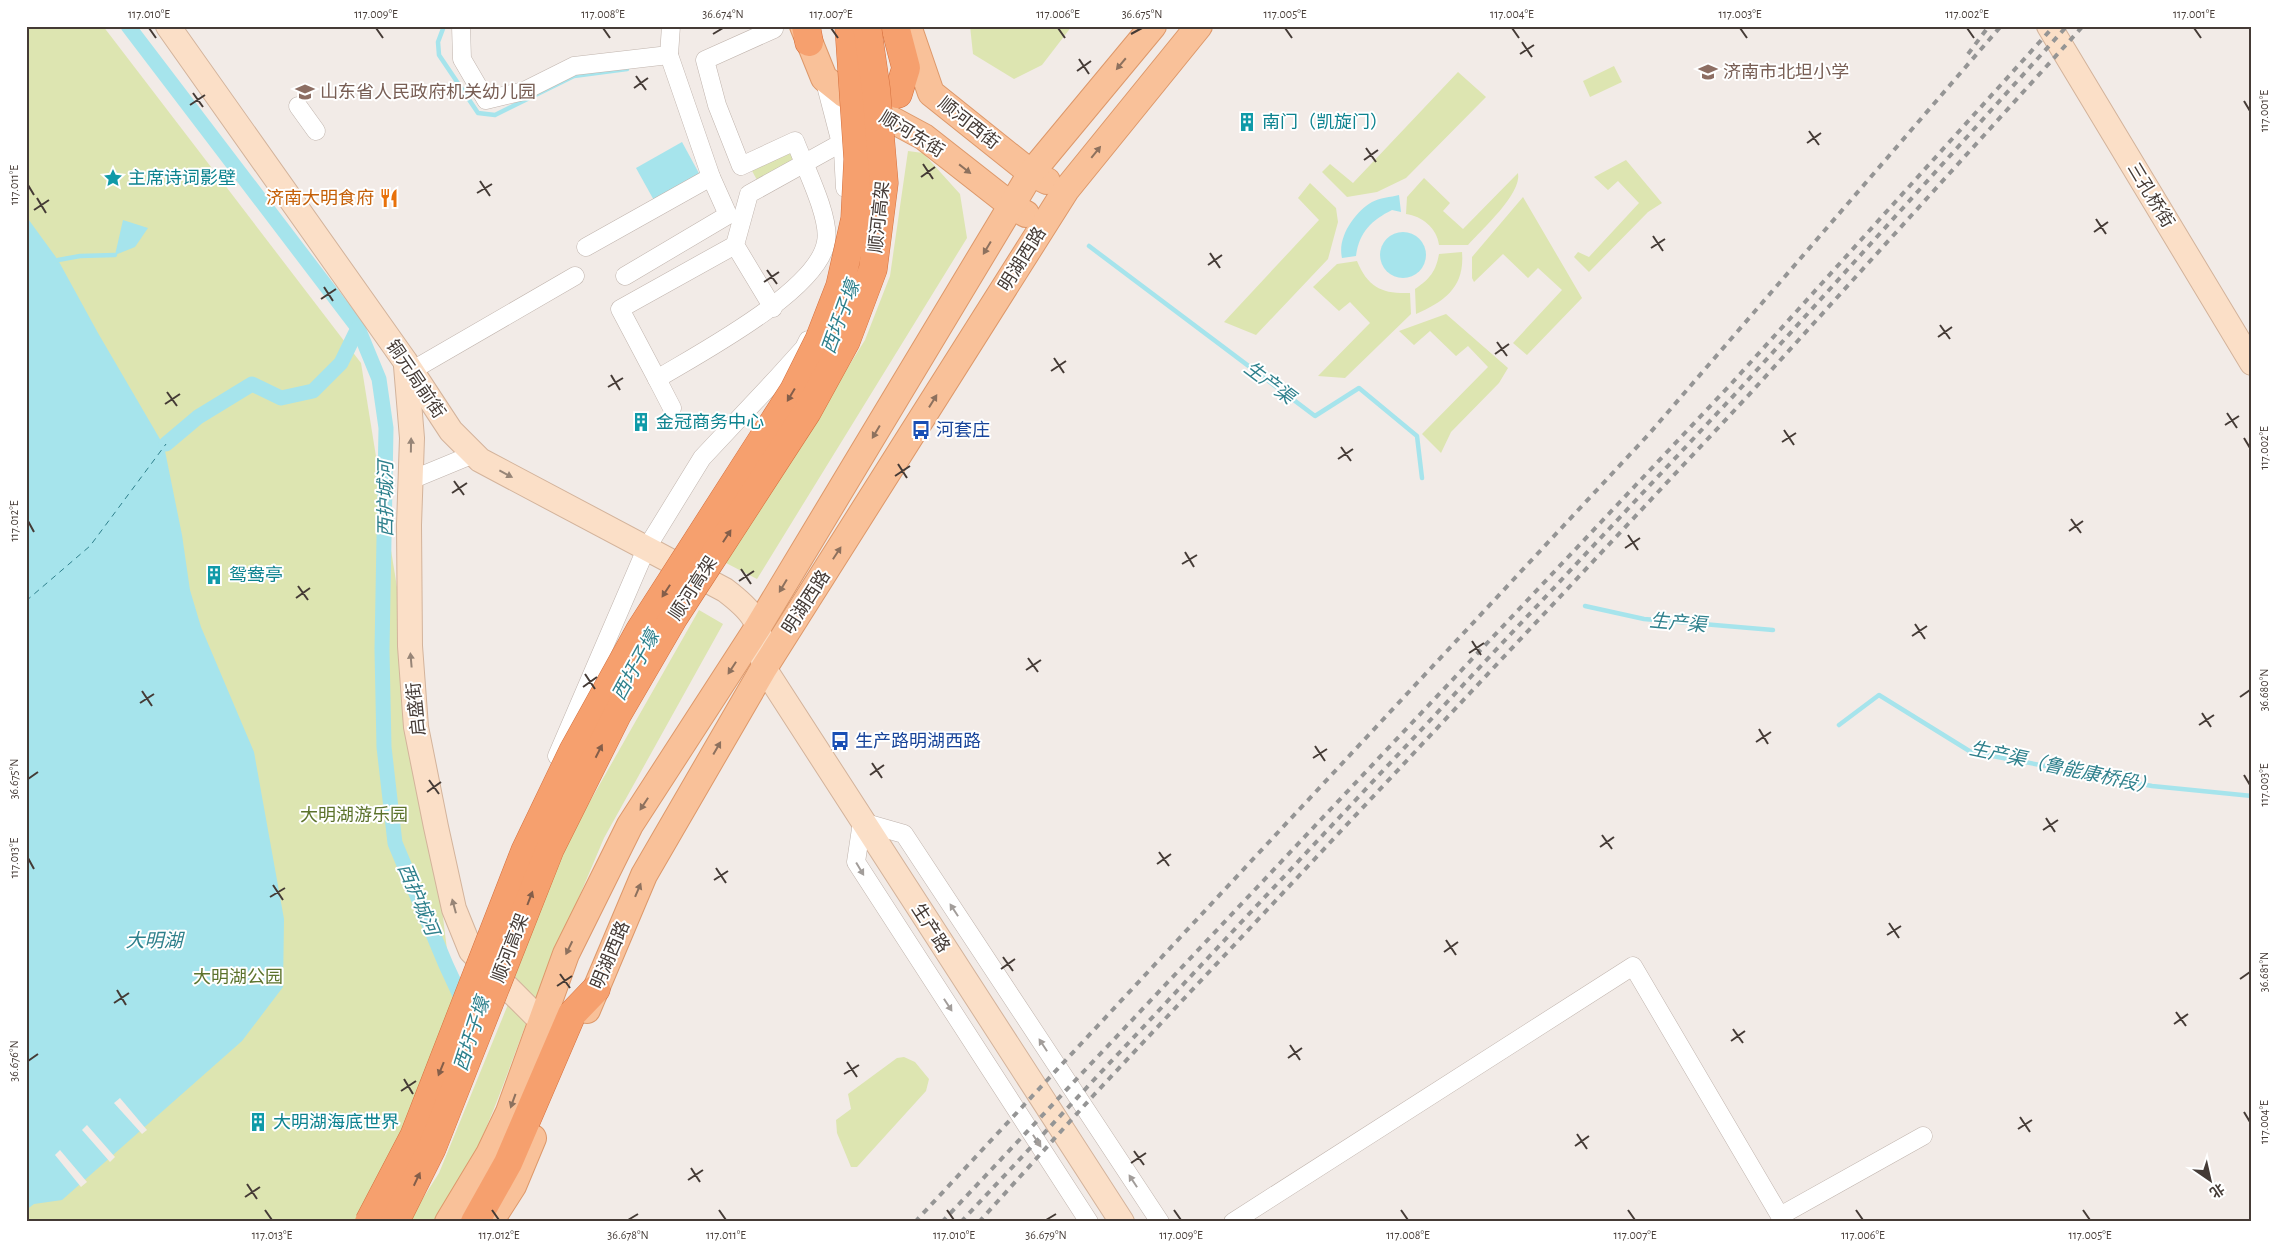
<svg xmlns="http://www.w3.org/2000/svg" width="2278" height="1248" font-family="'Alegreya Sans','Noto Sans SC',sans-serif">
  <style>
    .green { fill: #dde5b1 }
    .water { fill: #a6e4ec }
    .pier { fill: #f2ebe7 }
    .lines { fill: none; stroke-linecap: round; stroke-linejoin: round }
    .stream { stroke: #a6e4ec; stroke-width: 4.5 }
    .canal { stroke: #a6e4ec; stroke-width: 15 }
    .ferry { stroke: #2e808c; stroke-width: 1; stroke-dasharray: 6 5; stroke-linecap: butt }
    .street-casing { stroke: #c0b4ad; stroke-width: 19 }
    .secondary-casing { stroke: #d3b39b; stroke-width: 26 }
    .primary-casing { stroke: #dd986a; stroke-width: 28 }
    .highway-casing { stroke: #d5703e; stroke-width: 29 }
    .street { stroke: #fff; stroke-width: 18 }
    .secondary { stroke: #fbdfc7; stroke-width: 24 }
    .primary { stroke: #f9c199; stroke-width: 26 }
    .highway { stroke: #f6a06e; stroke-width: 28 }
    .rail { stroke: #959595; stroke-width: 4; stroke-dasharray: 6 6; stroke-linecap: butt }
    .highway-bridge-casing { stroke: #d5703e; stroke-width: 29; stroke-linecap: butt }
    .highway-bridge { stroke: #f6a06e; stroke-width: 28 }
    .oneway { fill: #8d715e }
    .oneway2 { fill: #835e4a }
    .oneway3 { fill: #978577 }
    .oneway4 { fill: #a29d9a }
    .ticks { fill: none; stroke: #453b36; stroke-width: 2 }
    .labels { text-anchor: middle; stroke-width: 4; stroke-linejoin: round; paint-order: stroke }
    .education-label { font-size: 18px; fill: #785e54; stroke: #fff; text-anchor: start }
    .culture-label { font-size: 18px; fill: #0d838f; stroke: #fff; text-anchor: start }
    .street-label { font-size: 18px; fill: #453b36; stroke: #fff }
    .food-label { font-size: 18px; fill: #c56008; stroke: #fff; text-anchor: end }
    .transit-label { font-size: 18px; fill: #164399; stroke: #fff; text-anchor: start }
    .park-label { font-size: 18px; fill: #5c732c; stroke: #fff }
    .water-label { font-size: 19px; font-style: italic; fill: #2e808c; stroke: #fff }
    .neatline { fill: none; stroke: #453b36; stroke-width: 2 }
    .ticks-label { font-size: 12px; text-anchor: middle; fill: #453b36 }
  </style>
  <rect width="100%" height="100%" fill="#f2ebe7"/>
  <!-- green -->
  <g class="green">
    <polygon points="26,26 103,26 361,363 421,737 454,1007 412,1112 355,1222 26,1222"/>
    <polygon points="970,26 1072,26 1042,65 1014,79 973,54"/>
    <polygon points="1614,66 1622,82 1590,97 1583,81"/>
    <polygon points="1458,72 1486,97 1406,178 1377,192 1347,197 1322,172 1330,164 1353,183"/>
    <polygon points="793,149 795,157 767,180 757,180 751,169"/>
    <polygon points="908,151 923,153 960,194 967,238 757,579 726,563 865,340 890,276"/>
    <polygon points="1626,160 1662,203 1648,212 1589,272 1574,257 1578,252 1589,257 1639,203 1618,181 1608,190 1594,177"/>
    <path d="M 1518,173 C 1522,194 1482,229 1468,245 L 1439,245 C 1437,228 1422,216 1406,214 L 1407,197 L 1424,178 L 1450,203 L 1443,211 L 1463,229 Z"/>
    <polygon points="1310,183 1336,208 1338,222 1328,259 1256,335 1224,322 1319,220 1298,198"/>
    <polygon points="1523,197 1582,298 1527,355 1513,343 1562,290 1538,268 1528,278 1503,254 1474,282 1472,278 1472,257"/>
    <path d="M 1462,252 C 1465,287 1445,301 1416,314 L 1415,289 C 1430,279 1436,271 1439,254 Z"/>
    <path d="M 1357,261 C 1368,288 1383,294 1410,293 L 1411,314 L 1345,378 L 1318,376 L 1370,323 L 1350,302 L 1339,311 L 1313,287 L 1337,264 Z"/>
    <polygon points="1446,314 1508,368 1499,383 1451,432 1441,453 1422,434 1488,367 1468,346 1456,356 1430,331 1414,345 1399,331"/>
    <polygon points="699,610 723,624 604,838 535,1001 515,977 564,847"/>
    <path d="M 509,1002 L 527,1021 C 502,1087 477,1164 436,1222 L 408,1222 L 439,1173 Z"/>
    <polygon points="904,1057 915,1062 929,1079 926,1091 857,1167 851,1167 837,1133 836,1120 851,1109 848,1094 897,1058"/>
  </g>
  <!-- water -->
  <g class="water">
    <polygon points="682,142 701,177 656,204 636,168"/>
    <path d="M 1399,195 L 1401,212 L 1392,210 C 1372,220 1359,232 1356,256 L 1342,258 C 1337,237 1355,212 1372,202 C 1379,198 1391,197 1399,195 Z"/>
    <polygon points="26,216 58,260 98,333 164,446 182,535 190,590 201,627 254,752 284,919 283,987 242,1041 62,1200 34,1204 26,1210"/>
    <polygon points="123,220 148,228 135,247 115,255"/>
    <circle cx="1403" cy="255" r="23"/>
  </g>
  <!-- pier -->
  <g class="pier">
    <polygon points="120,1098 147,1130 142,1134 114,1103"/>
    <polygon points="87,1125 115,1157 110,1162 82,1130"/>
    <polygon points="60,1150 87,1182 81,1187 55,1155"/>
  </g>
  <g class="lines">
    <!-- stream -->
    <g class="stream">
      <polyline points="444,26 438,42 439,55 478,113 495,115 574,76 627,69"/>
      <polyline points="1089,246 1315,416 1359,388 1417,436 1422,478"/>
      <polyline points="58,260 80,256 115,255"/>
      <polyline points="1585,606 1644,619 1773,630"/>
      <polyline points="1839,725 1879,695 1971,752 2152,786 2252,796"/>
    </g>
    <!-- canal -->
    <g class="canal">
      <polyline points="128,26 358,328 379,379 386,428 382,650 384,747 395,843 446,965 465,1006"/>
      <polyline points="166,444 198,417 252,384 281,398 313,391 341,363 358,328"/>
    </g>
    <!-- ferry -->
    <polyline class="ferry" points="26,601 90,546 166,444"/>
    <!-- street casing -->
    <g class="street-casing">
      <g id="street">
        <polyline points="461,26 462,59 486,100 524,91 574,66 669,55 671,26"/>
        <polyline points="824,78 843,151 845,188"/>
        <polyline points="298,106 316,131"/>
        <polyline points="586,247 711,177 669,55"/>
        <polyline points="625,276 728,215 711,177"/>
        <polyline points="773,308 735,245 749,194 841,143"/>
        <polyline points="411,371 575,276"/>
        <polyline points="657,379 620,309 735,245"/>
        <path d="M 672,408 L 657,379 C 698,354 818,291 826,242 C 831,218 804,165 795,141 L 741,166 L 717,105 L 705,60 L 774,29 L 773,26"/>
        <polyline points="411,480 474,454"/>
        <polyline points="557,756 646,549 702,458 777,378 804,348 808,340"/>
        <polyline points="1089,1222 856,862 862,822 904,834 1160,1222"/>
        <polyline points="1233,1222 1633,966 1780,1216 1923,1136"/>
      </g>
    </g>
    <!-- secondary casing -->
    <g class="secondary-casing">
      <g id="secondary">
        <path d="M 168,26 L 405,361 L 451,431 L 480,460 L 725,590 C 762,618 758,624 764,668 L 1122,1222"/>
        <polyline points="2049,26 2252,363"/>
        <polyline points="406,366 412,438 409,525 410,646 416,727 436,827 454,909 471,951 541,1021"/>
      </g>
    </g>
    <!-- primary casing -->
    <g class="primary-casing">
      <g id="primary">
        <polyline points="803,26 824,78 844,94 924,137 1012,206 1026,214"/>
        <polyline points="908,26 931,93 1031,173 1047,181"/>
        <polyline points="587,1010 644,875 764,668 1066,190 1199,26"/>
        <polyline points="448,1222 489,1154 509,1112 566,954 630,825 758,627 1031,173 1153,26"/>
        <polyline points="490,1222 513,1186 533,1138"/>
      </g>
    </g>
    <!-- highway casing -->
    <g class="highway-casing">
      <g id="highway">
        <polyline points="806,26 809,42"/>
        <polyline points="895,26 906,68 898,94"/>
        <polyline points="475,1222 508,1163 572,1014 596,989"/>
      </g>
    </g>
    <!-- street -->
    <use href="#street" class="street"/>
    <!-- secondary -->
    <use href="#secondary" class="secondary"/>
    <!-- primary -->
    <use href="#primary" class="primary"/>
    <!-- highway -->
    <use href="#highway" class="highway"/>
    <!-- rail -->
    <g class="rail">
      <polyline points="1968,54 1989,26"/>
      <polyline points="915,1222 1649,434 2001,26"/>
      <polyline points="942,1222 1731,384 2054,26"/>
      <polyline points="961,1222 1738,391 2067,26"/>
      <polyline points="979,1222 1092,1097 1746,398 2083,26"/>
    </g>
    <!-- highway-bridge casing -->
    <g class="highway-bridge-casing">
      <g id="highway-bridge">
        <polyline points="369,1222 414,1136 525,851 573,751 640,630 794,390 819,340 840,286 855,219 858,159 849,26"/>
        <polyline points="395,1222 432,1148 550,849 617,715 674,617 807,412 846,341 873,269 884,183 876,89 867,26"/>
      </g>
    </g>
    <!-- highway-bridge -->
    <use href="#highway-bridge" class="highway-bridge"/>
  </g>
  <!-- one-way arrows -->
  <defs><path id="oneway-solid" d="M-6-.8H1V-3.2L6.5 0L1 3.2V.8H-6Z" transform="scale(1.25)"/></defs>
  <g class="oneway">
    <use href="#oneway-solid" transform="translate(1121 64) rotate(130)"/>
    <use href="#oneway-solid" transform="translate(1096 152) rotate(-51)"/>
    <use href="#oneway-solid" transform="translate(965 169) rotate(38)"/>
    <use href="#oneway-solid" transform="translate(987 248) rotate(121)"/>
    <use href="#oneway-solid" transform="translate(933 401) rotate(-58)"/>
    <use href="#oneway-solid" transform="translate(876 432) rotate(121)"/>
    <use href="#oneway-solid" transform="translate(837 553) rotate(-57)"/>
    <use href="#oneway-solid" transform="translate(783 586) rotate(121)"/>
    <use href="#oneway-solid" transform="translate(732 668) rotate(123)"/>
    <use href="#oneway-solid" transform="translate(717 748) rotate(-60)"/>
    <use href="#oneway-solid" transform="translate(644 804) rotate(123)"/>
    <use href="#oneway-solid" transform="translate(638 890) rotate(-67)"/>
    <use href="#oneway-solid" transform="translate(569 948) rotate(116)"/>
    <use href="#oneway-solid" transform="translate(513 1101) rotate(110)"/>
  </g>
  <g class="oneway2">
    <use href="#oneway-solid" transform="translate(791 395) rotate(121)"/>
    <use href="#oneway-solid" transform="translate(727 536) rotate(-57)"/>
    <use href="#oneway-solid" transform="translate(666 591) rotate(123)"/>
    <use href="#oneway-solid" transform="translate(599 751) rotate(-63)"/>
    <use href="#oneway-solid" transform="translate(530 898) rotate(-69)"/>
    <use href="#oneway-solid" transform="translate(441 1069) rotate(112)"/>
    <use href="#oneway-solid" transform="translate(417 1179) rotate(-65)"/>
  </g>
  <g class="oneway3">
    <use href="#oneway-solid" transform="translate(411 445) rotate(-89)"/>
    <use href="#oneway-solid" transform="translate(506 474) rotate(28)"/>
    <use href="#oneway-solid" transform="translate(411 660) rotate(-95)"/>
    <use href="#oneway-solid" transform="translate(454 906) rotate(-105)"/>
  </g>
  <g class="oneway4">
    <use href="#oneway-solid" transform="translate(860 869) rotate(59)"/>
    <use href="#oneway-solid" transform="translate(954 910) rotate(-123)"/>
    <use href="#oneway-solid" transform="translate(948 1005) rotate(57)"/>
    <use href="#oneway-solid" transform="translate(1043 1045) rotate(-123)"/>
    <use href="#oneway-solid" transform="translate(1037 1141) rotate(57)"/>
    <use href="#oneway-solid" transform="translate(1133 1181) rotate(-123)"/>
  </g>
  <!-- ticks -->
  <path class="ticks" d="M 149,28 L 156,38M 376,28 L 383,38M 603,28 L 610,38M 831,28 L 838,38M 1058,28 L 1065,38M 1285,28 L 1292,38M 1512,28 L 1519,38M 1740,28 L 1747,38M 1967,28 L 1974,38M 2194,28 L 2201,38M 713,34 L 723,28M 1131,34 L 1142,28M 1522,42 L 1532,57M 1520,54 L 1534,45M 1079,59 L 1089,74M 1077,71 L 1091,61M 636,76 L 646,90M 634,88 L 648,78M 193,93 L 203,107M 2244,101 L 2250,111M 190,105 L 205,95M 1809,131 L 1819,145M 1807,143 L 1821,133M 1366,148 L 1376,162M 1364,160 L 1378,150M 923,164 L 933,179M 921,177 L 935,167M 480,181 L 490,196M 28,185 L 34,195M 477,193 L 492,184M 37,198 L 46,213M 34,210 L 49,200M 2096,219 L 2106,234M 2094,232 L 2108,222M 1653,236 L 1663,251M 1651,248 L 1665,239M 1210,253 L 1220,268M 1208,265 L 1222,255M 767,270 L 777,284M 764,282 L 779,272M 324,287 L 333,301M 321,299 L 336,289M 1940,325 L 1950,339M 1938,337 L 1952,327M 1497,342 L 1507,356M 1495,354 L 1509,344M 1054,358 L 1064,373M 1051,371 L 1066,361M 611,375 L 620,390M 608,387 L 623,378M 167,392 L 177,406M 165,404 L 180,394M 2227,413 L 2237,428M 2225,425 L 2239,416M 1784,430 L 1794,445M 2244,438 L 2250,448M 1782,442 L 1796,433M 1341,447 L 1351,461M 1338,459 L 1353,449M 898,464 L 907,478M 895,476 L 910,466M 454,481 L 464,495M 452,493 L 467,483M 2071,519 L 2081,533M 28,521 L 34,532M 2069,531 L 2083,521M 1628,535 L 1638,550M 1625,548 L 1640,538M 1185,552 L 1194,567M 1182,564 L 1197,555M 741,569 L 751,584M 739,581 L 754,571M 298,586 L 308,600M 296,598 L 310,588M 1915,624 L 1925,639M 1912,636 L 1927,626M 1472,641 L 1481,655M 1469,653 L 1484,643M 1028,658 L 1038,672M 1026,670 L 1041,660M 585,674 L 595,689M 583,687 L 597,677M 142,691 L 152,706M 2240,697 L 2250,690M 140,703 L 154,694M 2202,713 L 2211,727M 2199,725 L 2214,715M 1759,729 L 1768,744M 1756,742 L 1771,732M 1315,746 L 1325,761M 1313,758 L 1327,749M 872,763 L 882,778M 870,775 L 884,765M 2244,775 L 2250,785M 28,779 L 38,772M 429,780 L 439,794M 427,792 L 441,782M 2046,818 L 2055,832M 2043,830 L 2058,820M 1602,835 L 1612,849M 1600,847 L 1614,837M 1159,852 L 1169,866M 28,858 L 34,869M 1157,864 L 1171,854M 716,868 L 726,883M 714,880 L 728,871M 273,885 L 283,900M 270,897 L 285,888M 1889,923 L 1899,938M 1887,935 L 1901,926M 1446,940 L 1456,955M 1444,952 L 1458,942M 1003,957 L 1013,971M 1001,969 L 1015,959M 560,974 L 570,988M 2240,979 L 2250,972M 557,986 L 572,976M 117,990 L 126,1005M 114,1003 L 129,993M 2176,1012 L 2186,1026M 2174,1024 L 2188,1014M 1733,1029 L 1743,1043M 1731,1041 L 1745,1031M 1290,1045 L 1300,1060M 1288,1058 L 1302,1048M 28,1061 L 38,1054M 847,1062 L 857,1077M 844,1074 L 859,1065M 404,1079 L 413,1094M 401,1091 L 416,1081M 2244,1112 L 2250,1122M 2020,1117 L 2030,1132M 2018,1129 L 2032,1120M 1577,1134 L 1587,1149M 1575,1146 L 1589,1136M 1134,1151 L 1144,1165M 1131,1163 L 1146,1153M 691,1168 L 700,1182M 688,1180 L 703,1170M 247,1184 L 257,1199M 245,1197 L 260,1187M 265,1210 L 272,1220M 492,1210 L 499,1220M 719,1210 L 726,1220M 947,1210 L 954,1220M 1174,1210 L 1181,1220M 1401,1210 L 1408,1220M 1628,1210 L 1635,1220M 1856,1210 L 1863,1220M 2083,1210 L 2090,1220M 628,1220 L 638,1214M 1046,1220 L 1056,1214"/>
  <!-- icons -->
  <defs>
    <g id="school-bare" transform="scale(1.5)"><path d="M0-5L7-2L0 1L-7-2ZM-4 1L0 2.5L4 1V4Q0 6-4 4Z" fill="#8d6e63" stroke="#fff" stroke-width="2.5" paint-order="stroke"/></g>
    <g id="building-bare" transform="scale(1.5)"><path d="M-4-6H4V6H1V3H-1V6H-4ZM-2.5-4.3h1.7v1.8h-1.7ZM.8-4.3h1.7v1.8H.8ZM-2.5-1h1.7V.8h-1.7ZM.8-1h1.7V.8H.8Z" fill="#0f9aa8" stroke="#fff" stroke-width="2.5" paint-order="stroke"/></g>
    <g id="sight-bare" transform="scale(1.5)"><path d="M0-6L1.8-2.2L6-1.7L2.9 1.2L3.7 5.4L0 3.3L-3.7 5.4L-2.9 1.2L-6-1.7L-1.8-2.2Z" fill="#0f9aa8" stroke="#fff" stroke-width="2.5" paint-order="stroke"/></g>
    <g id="restaurant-bare" transform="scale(1.5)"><path d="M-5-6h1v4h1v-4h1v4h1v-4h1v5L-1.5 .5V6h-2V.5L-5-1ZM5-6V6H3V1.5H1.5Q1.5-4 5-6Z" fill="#e8710a" stroke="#fff" stroke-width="2.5" paint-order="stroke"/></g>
    <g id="bus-bare" transform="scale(1.5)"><path d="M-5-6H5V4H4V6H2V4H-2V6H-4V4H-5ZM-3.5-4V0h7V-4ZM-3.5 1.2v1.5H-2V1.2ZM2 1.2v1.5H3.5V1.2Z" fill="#1a4fb4" stroke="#fff" stroke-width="2.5" paint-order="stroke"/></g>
  </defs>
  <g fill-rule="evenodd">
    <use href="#school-bare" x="1708" y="72"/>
    <use href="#school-bare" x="305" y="92"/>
    <use href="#building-bare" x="1247" y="122"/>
    <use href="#sight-bare" x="113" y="178"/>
    <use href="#restaurant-bare" x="389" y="198"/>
    <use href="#building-bare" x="641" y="422"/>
    <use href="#bus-bare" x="921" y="430"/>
    <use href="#building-bare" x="214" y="575"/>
    <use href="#bus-bare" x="840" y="741"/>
    <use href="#building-bare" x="258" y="1122"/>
  </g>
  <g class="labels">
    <!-- education labels -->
    <g class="education-label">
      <text x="1723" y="78">济南市北坦小学</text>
      <text x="320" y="98">山东省人民政府机关幼儿园</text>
    </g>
    <!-- culture labels -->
    <g class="culture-label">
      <text x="1262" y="128">南门（凯旋门）</text>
      <text x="128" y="184">主席诗词影壁</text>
      <text x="656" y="428">金冠商务中心</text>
      <text x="229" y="581">鸳鸯亭</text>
      <text x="273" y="1128">大明湖海底世界</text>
    </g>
    <!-- street labels -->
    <g class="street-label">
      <text transform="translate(969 123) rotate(38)" y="6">顺河西街</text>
      <text transform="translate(912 134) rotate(31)" y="6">顺河东街</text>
      <text transform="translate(2151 195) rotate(59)" y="6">三孔桥街</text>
      <text transform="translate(879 217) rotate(-84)" y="6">顺河高架</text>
      <text transform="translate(1022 259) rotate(-58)" y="6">明湖西路</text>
      <text transform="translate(416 379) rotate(56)" y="6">铜元局前街</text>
      <text transform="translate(693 588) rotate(-57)" y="6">顺河高架</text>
      <text transform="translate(806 602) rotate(-57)" y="6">明湖西路</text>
      <text transform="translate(416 709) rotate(-96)" y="6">启盛街</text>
      <text transform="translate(931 928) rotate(57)" y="6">生产路</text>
      <text transform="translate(510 948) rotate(-69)" y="6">顺河高架</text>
      <text transform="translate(610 955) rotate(-67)" y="6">明湖西路</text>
    </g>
    <!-- food labels -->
    <g class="food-label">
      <text x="374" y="204">济南大明食府</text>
    </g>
    <!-- transit labels -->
    <g class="transit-label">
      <text x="936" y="436">河套庄</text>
      <text x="855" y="747">生产路明湖西路</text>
    </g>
    <!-- park labels -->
    <g class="park-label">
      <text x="354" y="821">大明湖游乐园</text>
      <text x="238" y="983">大明湖公园</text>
    </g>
    <!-- water labels -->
    <g class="water-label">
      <text transform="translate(840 317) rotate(-70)" y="7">西圩子壕</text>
      <text transform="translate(1270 382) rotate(37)" y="7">生产渠</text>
      <text transform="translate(385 499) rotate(-90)" y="7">西护城河</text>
      <text transform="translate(1678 622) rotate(5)" y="7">生产渠</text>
      <text transform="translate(635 665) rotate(-61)" y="7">西圩子壕</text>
      <text transform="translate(2063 767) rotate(12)" y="7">生产渠（鲁能康桥段）</text>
      <text transform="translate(419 899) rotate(67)" y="7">西护城河</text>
      <text x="154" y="947">大明湖</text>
      <text transform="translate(471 1034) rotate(-72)" y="7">西圩子壕</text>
    </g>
  </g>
  <!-- border -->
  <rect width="2278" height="1248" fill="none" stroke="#ffffff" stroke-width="55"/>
  <!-- north arrow -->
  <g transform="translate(2210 1180) rotate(146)" stroke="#ffffff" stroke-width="4" paint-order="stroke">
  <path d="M0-4L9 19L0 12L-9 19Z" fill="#453b36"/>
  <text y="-8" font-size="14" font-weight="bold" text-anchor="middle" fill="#453b36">北</text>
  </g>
  <rect x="28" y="28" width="2222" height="1192" class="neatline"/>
  <g class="ticks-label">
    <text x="149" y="18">117.010°E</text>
    <text x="376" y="18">117.009°E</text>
    <text x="603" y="18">117.008°E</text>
    <text x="723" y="18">36.674°N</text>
    <text x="831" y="18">117.007°E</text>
    <text x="1058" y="18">117.006°E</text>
    <text x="1142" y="18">36.675°N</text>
    <text x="1285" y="18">117.005°E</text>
    <text x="1512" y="18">117.004°E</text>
    <text x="1740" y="18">117.003°E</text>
    <text x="1967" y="18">117.002°E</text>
    <text x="2194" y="18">117.001°E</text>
    <text transform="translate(2264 111) rotate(-90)" y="4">117.001°E</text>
    <text transform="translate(14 185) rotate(-90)" y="4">117.011°E</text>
    <text transform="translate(2264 448) rotate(-90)" y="4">117.002°E</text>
    <text transform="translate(14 521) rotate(-90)" y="4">117.012°E</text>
    <text transform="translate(2264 690) rotate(-90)" y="4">36.680°N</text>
    <text transform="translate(14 779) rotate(-90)" y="4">36.675°N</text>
    <text transform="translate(2264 785) rotate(-90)" y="4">117.003°E</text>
    <text transform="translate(14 858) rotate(-90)" y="4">117.013°E</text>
    <text transform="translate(2264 972) rotate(-90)" y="4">36.681°N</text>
    <text transform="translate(14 1061) rotate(-90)" y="4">36.676°N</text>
    <text transform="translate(2264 1122) rotate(-90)" y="4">117.004°E</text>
    <text x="272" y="1239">117.013°E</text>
    <text x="499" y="1239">117.012°E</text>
    <text x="628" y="1239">36.678°N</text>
    <text x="726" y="1239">117.011°E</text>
    <text x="954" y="1239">117.010°E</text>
    <text x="1046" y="1239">36.679°N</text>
    <text x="1181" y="1239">117.009°E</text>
    <text x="1408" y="1239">117.008°E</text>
    <text x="1635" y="1239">117.007°E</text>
    <text x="1863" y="1239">117.006°E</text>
    <text x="2090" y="1239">117.005°E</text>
  </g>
</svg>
